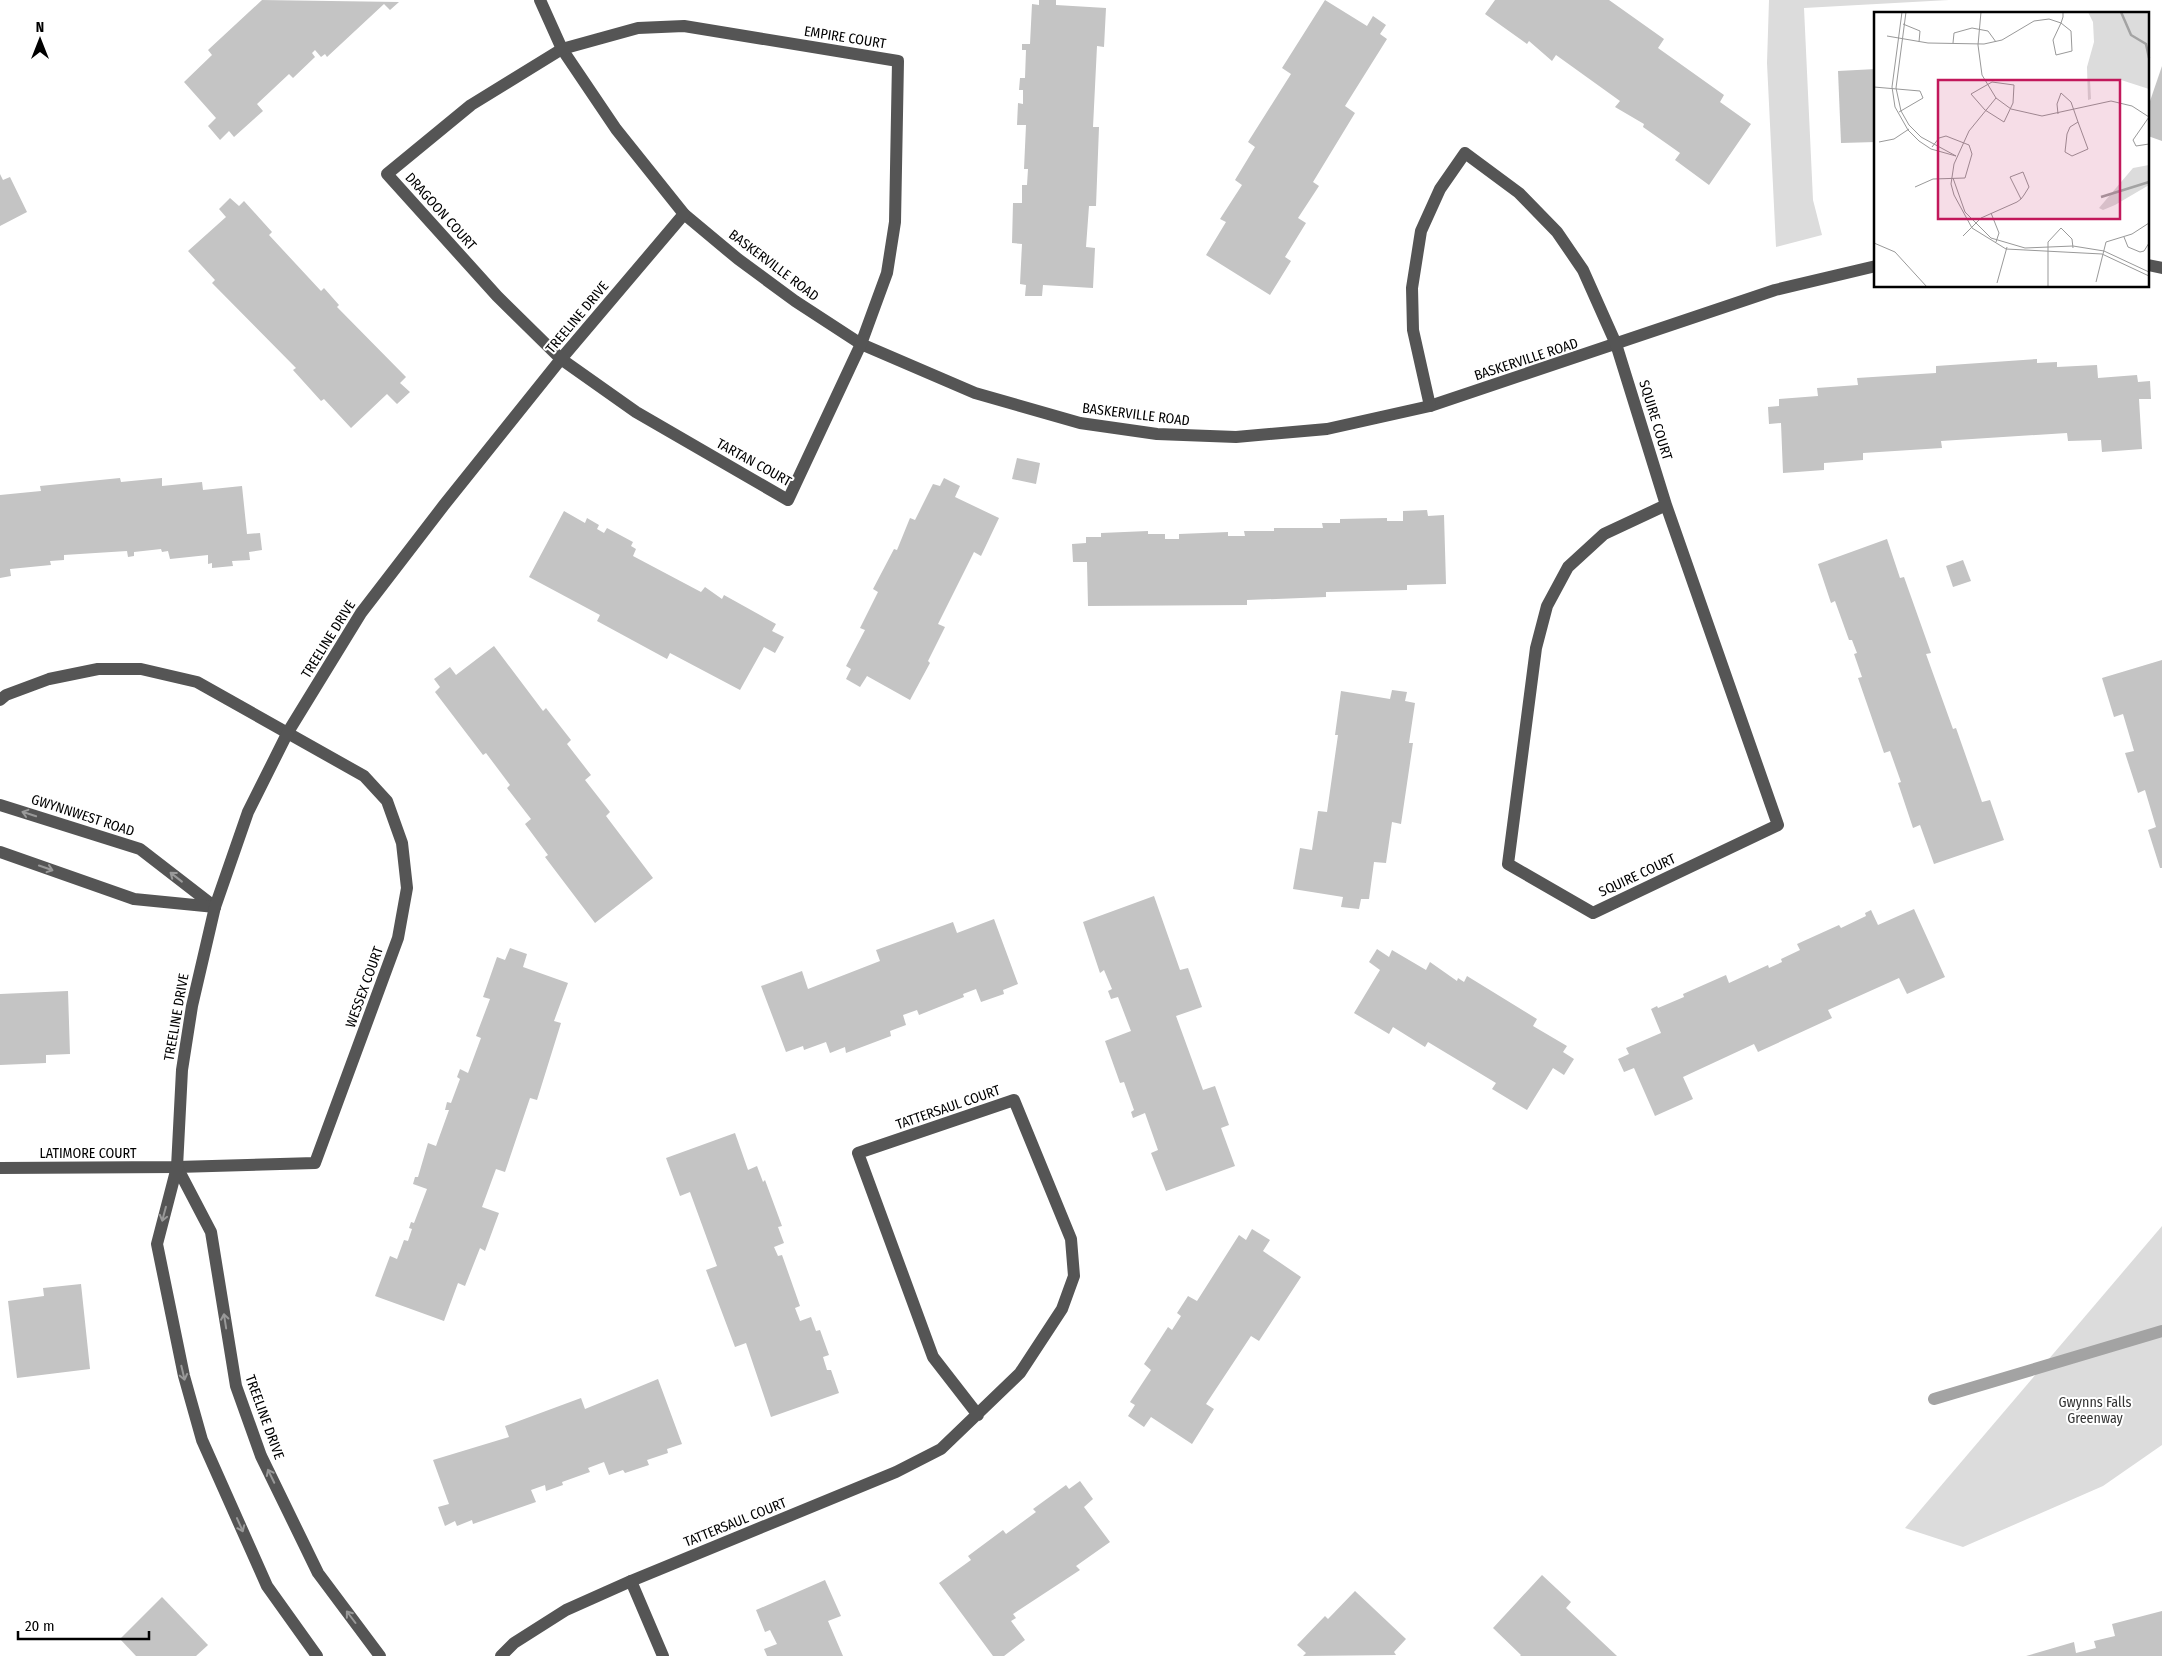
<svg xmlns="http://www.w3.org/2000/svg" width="2162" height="1656" font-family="'Fira Sans Condensed',sans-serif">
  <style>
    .green { fill: #dcdcdc }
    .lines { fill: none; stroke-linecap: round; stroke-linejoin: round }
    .stream { stroke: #a3a3a3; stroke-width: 12 }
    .building { fill: #c4c4c4 }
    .minor { stroke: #555; stroke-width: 12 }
    .oneway { stroke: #999 }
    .labels { text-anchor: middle; stroke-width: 4; stroke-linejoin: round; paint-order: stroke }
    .street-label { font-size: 14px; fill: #000; stroke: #fff }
    .park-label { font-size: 14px; fill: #333; stroke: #fff }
    .inset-river { fill: none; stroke: #a3a3a3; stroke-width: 2.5 }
    .inset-road { fill: none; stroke: #999; stroke-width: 1 }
    .view { fill: #c2185b; fill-opacity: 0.15; stroke: #c2185b; stroke-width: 2.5 }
    .inset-edge { fill: none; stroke: #000; stroke-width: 2.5 }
  </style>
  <rect width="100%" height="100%" fill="#fff"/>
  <!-- green -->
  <g class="green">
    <polygon points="1769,0 1949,0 1804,8 1813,200 1822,235 1776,247 1767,63"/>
    <polygon points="2162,1226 2162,1445 2103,1486 1963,1547 1905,1528"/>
  </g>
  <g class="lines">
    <!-- stream -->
    <polyline class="stream" points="1934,1399 2162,1331"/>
  </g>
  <!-- building -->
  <g class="building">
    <polygon points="262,0 399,2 390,10 384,4 327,57 325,54 321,57 315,50 312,53 315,57 293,78 289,74 257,104 263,111 234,137 229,131 220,140 208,126 216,118 184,82 212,55 208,50"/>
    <polygon points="1039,0 1056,0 1056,5 1106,8 1104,47 1097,46 1093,127 1099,127 1096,206 1089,206 1086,247 1095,248 1093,288 1043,285 1042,296 1025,296 1026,285 1020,284 1022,244 1012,243 1013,203 1022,203 1022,185 1027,185 1028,169 1024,169 1026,125 1017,125 1018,103 1023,104 1023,90 1019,90 1020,78 1025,78 1026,50 1022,50 1022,44 1030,44 1032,4 1039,5"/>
    <polygon points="1325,0 1367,26 1373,16 1386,25 1380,34 1387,39 1345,106 1355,113 1313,182 1319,186 1298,218 1306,223 1285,257 1291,261 1270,295 1206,255 1226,222 1220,219 1242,185 1235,180 1255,147 1248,142 1291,74 1282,68"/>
    <polygon points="1495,0 1609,0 1664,39 1658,48 1724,95 1720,102 1751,124 1709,185 1675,160 1680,153 1643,127 1644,124 1615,107 1620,101 1556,55 1552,61 1529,41 1527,44 1485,14"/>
    <polygon points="2162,66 2162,141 2148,136 2148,107"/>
    <polygon points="1876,69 1876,142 1841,143 1838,71"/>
    <polygon points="0,174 3,180 10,177 27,212 0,226"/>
    <polygon points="230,198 239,206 244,201 272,232 269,235 321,291 324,288 339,305 337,307 406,377 400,383 410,392 397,404 387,394 351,428 324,399 321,401 293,370 296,368 212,283 215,280 188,251 226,217 219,209"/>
    <polygon points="2037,359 2037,363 2057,362 2057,367 2097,365 2098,378 2137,375 2138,382 2150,381 2151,399 2139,399 2142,449 2102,452 2101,440 2068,441 2067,433 1941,441 1942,448 1863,453 1863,460 1824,463 1824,470 1783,473 1781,423 1769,424 1768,407 1779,406 1779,399 1818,396 1817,388 1858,385 1857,378 1936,373 1936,366"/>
    <polygon points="1017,458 1040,463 1036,484 1012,479"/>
    <polygon points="120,478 121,482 162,478 162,486 202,482 203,490 242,486 247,534 260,533 262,550 249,552 250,560 232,561 233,566 212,568 212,563 208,564 208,555 170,559 168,551 162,552 161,549 134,552 134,556 128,557 127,551 64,555 64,560 50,561 51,565 10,569 11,576 0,578 0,495 41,491 40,486"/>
    <polygon points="944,478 960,486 955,497 999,518 981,556 974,552 938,624 945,627 928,661 930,663 910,700 867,676 860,687 846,679 851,669 846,666 865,630 860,628 878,592 873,589 894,549 897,550 910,518 915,520 933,484 940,486"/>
    <polygon points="1427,510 1428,516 1444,515 1446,584 1407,585 1407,590 1326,592 1326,597 1247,600 1247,605 1088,606 1087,562 1073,562 1072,544 1086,543 1086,537 1101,537 1101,533 1148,531 1148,534 1165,534 1165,539 1179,539 1179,534 1228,532 1228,536 1245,536 1244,531 1274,531 1274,528 1323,528 1322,523 1340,523 1340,519 1387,518 1387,521 1403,521 1403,511"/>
    <polygon points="564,511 585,523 587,518 599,525 597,529 604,533 607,528 633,542 631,546 636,549 633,556 701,592 705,587 722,599 724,595 776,624 772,631 784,637 775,653 764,647 740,690 670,653 667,659 597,621 600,615 529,577"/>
    <polygon points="1887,539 1900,578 1904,577 1931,653 1926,654 1953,729 1956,728 1982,802 1990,800 2004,840 1934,864 1920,825 1913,828 1898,783 1901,782 1890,751 1884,753 1858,678 1862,677 1854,654 1857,653 1852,640 1849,640 1835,601 1831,603 1818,564"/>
    <polygon points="1963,560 1971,581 1953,587 1946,566"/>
    <polygon points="494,646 543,711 546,708 571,740 567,744 591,775 585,780 610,812 606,816 653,878 595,923 545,857 548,855 525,824 531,819 507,788 510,785 486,753 483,755 435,692 440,687 434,679 450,667 456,675"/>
    <polygon points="2162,660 2162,868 2160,868 2148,830 2156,827 2145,790 2138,793 2125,753 2134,751 2123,714 2114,717 2102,678"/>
    <polygon points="1392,690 1407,692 1405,701 1415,703 1409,743 1413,743 1401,824 1392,822 1386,863 1374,862 1369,899 1361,899 1359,909 1341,907 1343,897 1293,889 1300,848 1312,850 1318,811 1327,812 1338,735 1335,735 1341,691 1390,699"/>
    <polygon points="1154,896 1180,970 1188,968 1202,1007 1176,1016 1203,1090 1215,1086 1229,1125 1221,1128 1235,1166 1166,1191 1151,1153 1158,1150 1145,1113 1133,1118 1131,1112 1134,1110 1124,1082 1120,1083 1105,1041 1131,1031 1118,997 1111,999 1108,991 1112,989 1104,970 1100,973 1083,922"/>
    <polygon points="1914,909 1945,977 1907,994 1899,978 1828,1010 1832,1018 1758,1052 1754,1044 1683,1077 1693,1099 1655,1116 1634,1068 1624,1072 1618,1059 1629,1054 1626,1048 1661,1033 1651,1009 1657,1006 1658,1008 1684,997 1683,994 1726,975 1729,983 1768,965 1769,968 1782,962 1781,959 1800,950 1797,944 1839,925 1841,928 1866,916 1865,913 1871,910 1878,925"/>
    <polygon points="994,919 1018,984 1003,990 1004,994 981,1002 976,989 963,994 964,997 919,1015 917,1010 903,1015 906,1025 890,1031 891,1036 846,1053 845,1047 830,1053 826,1042 804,1050 803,1046 786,1052 761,986 802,971 808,989 880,961 876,950 953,922 957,933"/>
    <polygon points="510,948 527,954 523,967 568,983 554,1021 561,1023 537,1100 530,1098 505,1172 496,1169 482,1207 499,1213 485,1251 480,1248 465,1286 458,1283 444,1321 375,1296 390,1256 397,1259 404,1240 408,1241 412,1229 409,1228 411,1222 414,1223 427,1189 413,1184 415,1177 418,1177 428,1143 436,1146 449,1110 445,1110 447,1102 451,1103 460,1079 457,1077 460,1069 468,1073 481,1038 476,1036 490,999 483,997 497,957 505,960"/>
    <polygon points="1377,949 1389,957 1392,950 1426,970 1430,962 1457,981 1458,978 1464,982 1467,976 1537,1019 1533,1026 1567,1046 1563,1052 1574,1059 1564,1075 1553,1068 1527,1110 1492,1089 1496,1083 1428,1042 1425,1047 1393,1027 1389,1034 1354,1013 1380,970 1369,962"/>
    <polygon points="68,991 70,1054 46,1055 46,1063 0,1065 0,994"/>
    <polygon points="735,1133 748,1170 757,1166 763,1182 765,1180 782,1226 778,1227 784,1243 774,1247 778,1256 782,1255 800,1306 795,1308 800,1321 811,1317 816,1331 820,1330 829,1355 823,1357 827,1370 831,1370 839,1393 771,1417 746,1343 735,1347 706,1270 717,1266 690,1192 680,1196 666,1158"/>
    <polygon points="1252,1229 1270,1240 1263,1251 1301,1277 1259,1341 1251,1336 1206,1404 1214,1409 1192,1444 1151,1417 1144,1427 1128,1416 1135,1405 1130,1402 1151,1370 1144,1364 1168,1327 1172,1330 1181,1316 1177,1313 1188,1296 1197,1301 1239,1235 1246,1240"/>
    <polygon points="81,1284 90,1369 17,1378 8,1301 44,1296 43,1288"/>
    <polygon points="658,1379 682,1444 667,1449 668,1453 647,1460 649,1465 625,1473 623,1470 609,1475 604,1462 588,1468 590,1472 562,1482 563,1485 546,1491 545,1485 531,1490 536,1502 473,1524 472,1520 457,1526 455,1521 445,1526 438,1507 449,1504 433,1460 509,1437 505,1426 581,1398 585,1409"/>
    <polygon points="1080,1481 1093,1499 1084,1507 1110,1542 1076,1566 1080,1570 1013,1614 1016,1618 1011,1621 1025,1640 1004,1656 993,1656 939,1583 971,1560 968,1556 1003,1530 1006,1534 1036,1512 1033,1509 1066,1485 1069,1489"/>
    <polygon points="1542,1575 1571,1602 1566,1608 1617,1656 1520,1656 1521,1655 1493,1628"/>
    <polygon points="825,1580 841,1616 828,1621 843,1656 767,1656 764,1649 777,1644 770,1630 765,1632 756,1610"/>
    <polygon points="1355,1591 1406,1639 1394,1652 1396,1655 1303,1656 1306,1653 1297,1645 1325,1616 1328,1619"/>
    <polygon points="162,1597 208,1645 196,1656 136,1656 120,1639"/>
    <polygon points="2162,1611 2162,1656 2026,1656 2074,1642 2076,1653 2096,1648 2094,1641 2115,1636 2112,1624"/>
  </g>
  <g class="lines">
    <!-- minor -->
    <g class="minor">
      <polyline points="540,0 562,49 616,129 684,214 738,259 795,301 861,344 975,393 1080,423 1157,434 1236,437 1327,429 1430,406 1775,290 1876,266"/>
      <polygon points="684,26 898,61 895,222 887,273 861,344 788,500 636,412 561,359 497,296 387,174 471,105 562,49 638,28"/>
      <polyline points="2148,265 2162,268"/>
      <polyline points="1430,406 1413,330 1412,288 1421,231 1440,189 1465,153 1519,193 1557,232 1583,270 1616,344 1666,505 1604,534 1568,567 1547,606 1536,648 1508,864 1593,913 1778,825 1666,505"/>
      <polyline points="0,700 6,695 49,679 98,669 141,669 197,682 364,776 387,801 402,843 407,888 398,938 315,1163 177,1167 0,1168"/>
      <polyline points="0,805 140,849 215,907"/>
      <polyline points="0,852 134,899 215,907"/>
      <polyline points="177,1167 211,1232 236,1386 261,1456 318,1573 380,1656"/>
      <polyline points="631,1581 663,1656"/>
      <polyline points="317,1656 267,1586 202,1440 184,1376 157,1244 177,1167 182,1070 192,1006 215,907 248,812 288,732 361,613 444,505 561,359 684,214"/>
      <polyline points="501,1656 514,1643 566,1610 631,1581 896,1472 941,1449 1020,1373 1062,1309 1074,1276 1071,1239 1014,1100 858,1153 933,1357 978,1415"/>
    </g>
  </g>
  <!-- one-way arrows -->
  <defs><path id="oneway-shaft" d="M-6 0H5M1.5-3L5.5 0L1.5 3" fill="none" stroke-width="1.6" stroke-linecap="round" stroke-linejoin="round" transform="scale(1.25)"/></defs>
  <g class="oneway">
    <use href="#oneway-shaft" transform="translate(29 814) rotate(-162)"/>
    <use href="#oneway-shaft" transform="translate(46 868) rotate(19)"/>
    <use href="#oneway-shaft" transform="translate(176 877) rotate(-142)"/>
    <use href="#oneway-shaft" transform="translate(164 1214) rotate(105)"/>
    <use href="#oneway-shaft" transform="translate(225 1321) rotate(-99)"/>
    <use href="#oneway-shaft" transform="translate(183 1373) rotate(77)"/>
    <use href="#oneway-shaft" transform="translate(271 1476) rotate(-116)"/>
    <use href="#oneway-shaft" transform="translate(240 1525) rotate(66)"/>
    <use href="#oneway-shaft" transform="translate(351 1617) rotate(-127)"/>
  </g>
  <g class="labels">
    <!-- street labels -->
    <g class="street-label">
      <text transform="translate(845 37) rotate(9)" y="5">EMPIRE COURT</text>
      <text transform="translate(441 211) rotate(48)" y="5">DRAGOON COURT</text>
      <text transform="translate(774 265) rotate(37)" y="5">BASKERVILLE ROAD</text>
      <text transform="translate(577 317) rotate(-50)" y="5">TREELINE DRIVE</text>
      <text transform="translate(1526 359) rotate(-18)" y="5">BASKERVILLE ROAD</text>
      <text transform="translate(1136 414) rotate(7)" y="5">BASKERVILLE ROAD</text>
      <text transform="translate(1656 420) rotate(73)" y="5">SQUIRE COURT</text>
      <text transform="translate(754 462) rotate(29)" y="5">TARTAN COURT</text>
      <text transform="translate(328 639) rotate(-58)" y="5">TREELINE DRIVE</text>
      <text transform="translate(83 815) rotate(18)" y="5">GWYNNWEST ROAD</text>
      <text transform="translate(1637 875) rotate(-25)" y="5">SQUIRE COURT</text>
      <text transform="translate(364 987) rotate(-70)" y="5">WESSEX COURT</text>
      <text transform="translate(176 1017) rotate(-80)" y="5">TREELINE DRIVE</text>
      <text transform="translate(948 1107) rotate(-19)" y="5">TATTERSAUL COURT</text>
      <text x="88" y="1158">LATIMORE COURT</text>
      <text transform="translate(265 1417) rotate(70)" y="5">TREELINE DRIVE</text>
      <text transform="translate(735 1522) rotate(-22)" y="5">TATTERSAUL COURT</text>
    </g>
    <!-- park labels -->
    <g class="park-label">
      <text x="2095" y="1407">Gwynns Falls<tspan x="2095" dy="16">Greenway</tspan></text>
    </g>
  </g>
  <!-- overview -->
  <g transform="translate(1874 12)">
    <rect width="275" height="275" fill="#fff"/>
    <path d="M 214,0 L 275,0 L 275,77 L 244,67 L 216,68 L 217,87 L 214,88 L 213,55 L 220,30 L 219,10 ZM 275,153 L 275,173 L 241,193 L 229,198 L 225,196 L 259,156 Z" fill="#dcdcdc"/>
    <path class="inset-river" d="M 247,0 L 257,23 L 272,32 L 275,46M 227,185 L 275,170"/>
    <path class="inset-road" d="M 28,0 L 18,75 L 21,95 L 34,118 L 45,129 L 57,137 L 82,144M 32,0 L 22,76 L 27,99 L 35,113 L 47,125 L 82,144M 107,0 L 104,33 L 108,63 L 122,86 L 137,97 L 168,104 L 237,89 L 258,94 L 275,105M 29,12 L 46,19 L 45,30M 13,24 L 54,31 L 110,32 L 128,28 L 160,9 L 175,7 L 187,11 L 197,19 L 198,39 L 182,43 L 179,28 L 187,11 L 189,5 L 189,0M 79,31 L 80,21 L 98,16 L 114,19 L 122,30M 118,70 L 140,73 L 139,91 L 130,110 L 111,98 L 97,82 ZM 0,75 L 46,79 L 49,86 L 25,100M 122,86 L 95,119 L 80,152 L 77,172 L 80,183 L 98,216 L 132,237 L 228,242 L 275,264M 184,102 L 183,92 L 187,81 L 197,90 L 204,110 L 196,115 L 193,122 L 191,140 L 198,144 L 214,137 L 204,110M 275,105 L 259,128 L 262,134 L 275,132M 5,130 L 20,127 L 35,117M 79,166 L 91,200 L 117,226 L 151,236 L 199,234 L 230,239 L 275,260M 41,175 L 59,167 L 91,166 L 98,142 L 95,133 L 72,124 L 65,126 L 58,135M 117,201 L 125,221 L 122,230M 89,224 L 107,206 L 143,190 L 147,187 L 150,183 L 155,175 L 149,160 L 136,165 L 147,187M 250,225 L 254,235 L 266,240 L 270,239 L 275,231M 0,231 L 21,240 L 53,275M 222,270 L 232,230 L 258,222 L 275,211M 123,271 L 133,235M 174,275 L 174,230 L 187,216 L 198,227 L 199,236"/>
    <path class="view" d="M 64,68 L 246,68 L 246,207 L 64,207 Z"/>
    <rect width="275" height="275" class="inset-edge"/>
  </g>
  <!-- north arrow -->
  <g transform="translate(40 40)" stroke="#ffffff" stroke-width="4" paint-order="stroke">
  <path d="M0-4L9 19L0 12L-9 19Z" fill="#000000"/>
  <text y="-8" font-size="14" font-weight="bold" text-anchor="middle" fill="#000000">N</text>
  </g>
  <!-- scale -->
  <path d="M18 1631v8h131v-8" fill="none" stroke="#000000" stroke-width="2.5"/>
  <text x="25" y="1631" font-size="15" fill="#000000" stroke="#ffffff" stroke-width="4" paint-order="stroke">20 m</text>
</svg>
